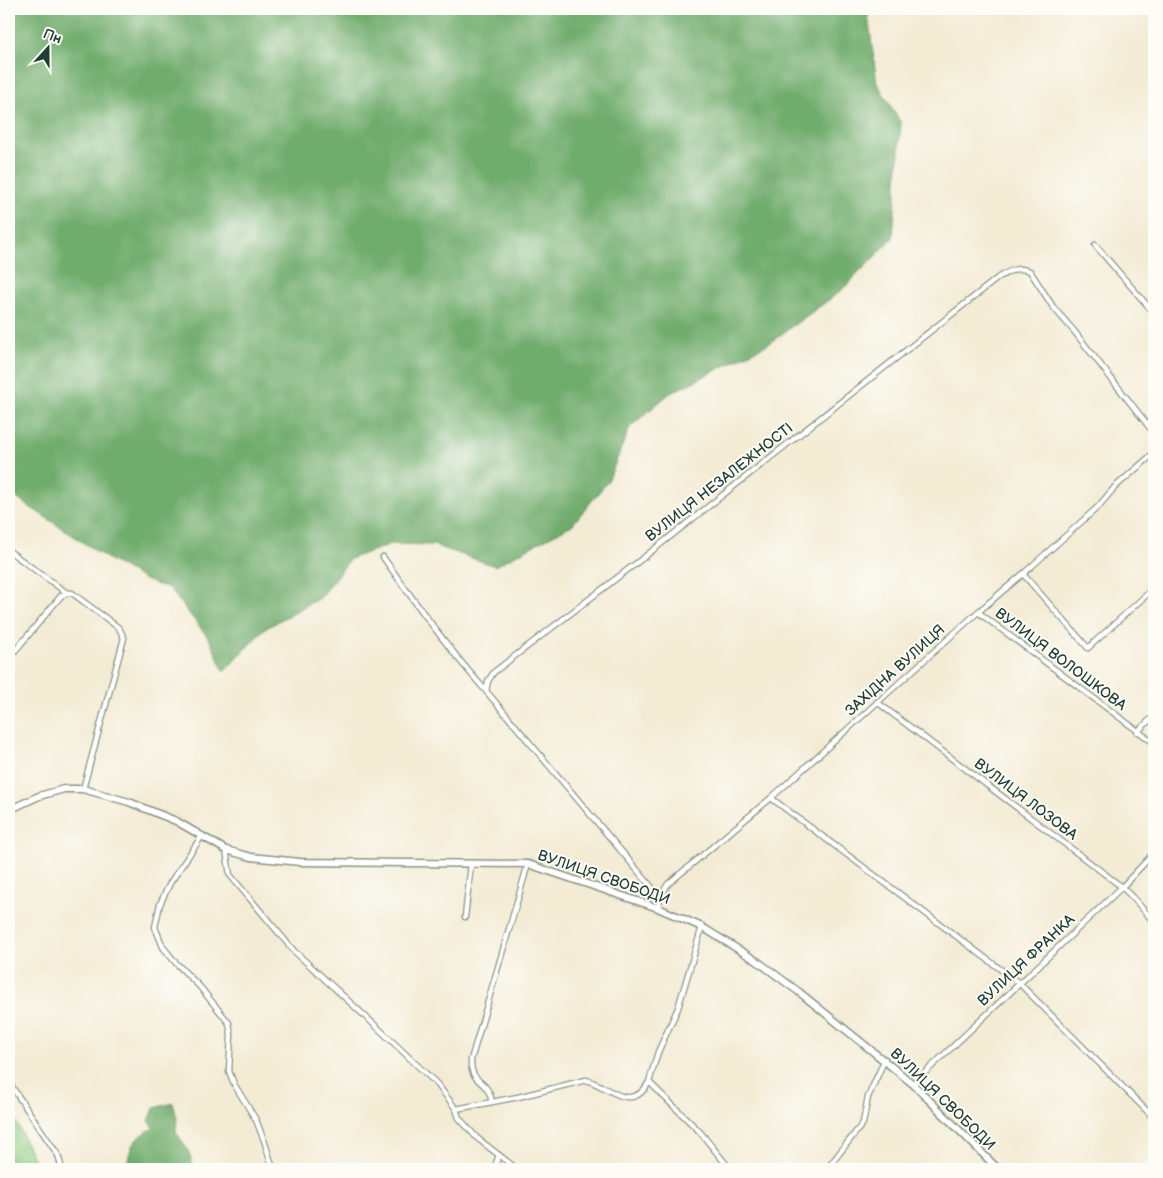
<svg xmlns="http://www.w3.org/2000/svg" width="1163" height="1178" font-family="'Balsamiq Sans',sans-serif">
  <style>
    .green { fill: #8bc77c; stroke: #558258 }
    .forest { fill: #70ac6c; stroke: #487450 }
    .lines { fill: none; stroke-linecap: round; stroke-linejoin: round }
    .street-casing { stroke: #899484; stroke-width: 7 }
    .secondary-casing { stroke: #899484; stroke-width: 9 }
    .street { stroke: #fff; stroke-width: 4.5 }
    .secondary { stroke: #fff; stroke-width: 6 }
    .labels { text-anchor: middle; stroke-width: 4; stroke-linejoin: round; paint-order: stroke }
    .street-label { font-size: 15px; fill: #1f3d34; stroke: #fdfcf7 }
  </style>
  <rect width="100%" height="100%" fill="#fdfcf7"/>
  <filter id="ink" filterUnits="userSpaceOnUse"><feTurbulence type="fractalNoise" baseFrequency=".02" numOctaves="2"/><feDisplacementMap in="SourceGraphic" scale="10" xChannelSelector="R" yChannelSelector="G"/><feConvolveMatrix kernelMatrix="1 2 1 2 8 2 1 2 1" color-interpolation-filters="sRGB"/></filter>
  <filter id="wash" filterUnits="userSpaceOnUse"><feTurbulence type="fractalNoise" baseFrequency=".0096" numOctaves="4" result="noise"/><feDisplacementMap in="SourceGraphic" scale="20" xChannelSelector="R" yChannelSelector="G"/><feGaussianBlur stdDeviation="1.12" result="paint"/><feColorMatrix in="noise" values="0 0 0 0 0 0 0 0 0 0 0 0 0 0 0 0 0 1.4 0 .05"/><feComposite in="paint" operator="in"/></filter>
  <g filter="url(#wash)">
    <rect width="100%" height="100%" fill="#f3ebd4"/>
    <!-- green -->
    <polygon class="green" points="9,1106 38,1169 9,1169"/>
    <!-- forest -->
    <g class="forest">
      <polygon points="9,9 863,9 868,15 877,83 901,123 893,238 841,291 768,344 669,394 630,427 608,481 572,525 495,566 433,545 391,544 350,559 321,597 263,630 224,672 210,640 169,588 147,581 108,559 9,493"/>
      <path d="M 173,1103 L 177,1118 L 176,1132 L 188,1150 L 194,1169 L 127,1169 C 129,1147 133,1137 154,1128 L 149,1121 L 154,1108 Z"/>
    </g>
  </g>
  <g filter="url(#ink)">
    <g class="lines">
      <!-- street casing -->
      <g class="street-casing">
        <g id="street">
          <polyline points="1153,183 1154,184"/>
          <polyline points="1095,245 1154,313"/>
          <polyline points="9,551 67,593 72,593 119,628 124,638 83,789"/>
          <path d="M 383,557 C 415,603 448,649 486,691"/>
          <polyline points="1023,574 1088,648 1154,588"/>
          <polyline points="978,612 1154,743"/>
          <polyline points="9,658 61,596 67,593"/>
          <polyline points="877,702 1122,887 1135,900 1154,922"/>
          <polyline points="1137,732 1154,716"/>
          <polyline points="771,798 1019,983 1154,1118"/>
          <polyline points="202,836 170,883 160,904 155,927 163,947 176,963 200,987 229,1023 231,1035 229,1071 234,1084 256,1120 265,1143 273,1169"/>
          <polyline points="226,850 230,875 294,951 378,1028 437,1084 456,1109 459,1118 477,1138 517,1169"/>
          <path d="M 660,897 L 486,691 L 488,681 L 494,672 L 643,558 L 999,277 C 1010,271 1017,266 1030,271 L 1053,307 L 1074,331 L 1154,433"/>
          <polyline points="658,908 660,897 668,884 771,798 978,612 1023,574 1098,507 1114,488 1154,453"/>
          <polyline points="465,917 471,864"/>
          <polyline points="702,927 678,1008 658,1052 649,1082 700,1132 730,1169"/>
          <polyline points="9,1079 12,1087 58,1155 62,1169"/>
          <polyline points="913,1084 1122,887 1154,853"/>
          <path d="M 492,1102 C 488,1078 470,1085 471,1060 L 528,864"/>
          <path d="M 456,1109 L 518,1097 L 586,1080 C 608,1085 631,1115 649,1082"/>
          <polyline points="494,1169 499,1155"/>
          <polyline points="827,1169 863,1123 868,1097 885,1059"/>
        </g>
      </g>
      <!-- secondary casing -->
      <g class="secondary-casing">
        <polyline id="secondary" points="9,810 39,796 64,789 83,789 129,802 176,821 226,850 251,857 300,862 528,864 658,908 702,927 757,961 799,992 913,1084 998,1169"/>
      </g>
      <!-- street -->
      <use href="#street" class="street"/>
      <!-- secondary -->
      <use href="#secondary" class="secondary"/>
    </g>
  </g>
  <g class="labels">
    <!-- street labels -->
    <g class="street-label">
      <text transform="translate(719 482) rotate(-38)" y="5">ВУЛИЦЯ НЕЗАЛЕЖНОСТІ</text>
      <text transform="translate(1061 659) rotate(37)" y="5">ВУЛИЦЯ ВОЛОШКОВА</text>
      <text transform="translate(895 670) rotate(-42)" y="5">ЗАХІДНА ВУЛИЦЯ</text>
      <text transform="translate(1026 799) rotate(37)" y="5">ВУЛИЦЯ ЛОЗОВА</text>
      <text transform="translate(604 877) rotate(19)" y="5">ВУЛИЦЯ СВОБОДИ</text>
      <text transform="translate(1026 960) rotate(-43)" y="5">ВУЛИЦЯ ФРАНКА</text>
      <text transform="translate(943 1099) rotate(44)" y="5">ВУЛИЦЯ СВОБОДИ</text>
    </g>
  </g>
  <!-- margin -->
  <rect width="1163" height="1178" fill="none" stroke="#fdfcf7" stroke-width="30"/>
  <!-- north arrow -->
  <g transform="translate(48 48) rotate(21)" stroke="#fdfcf7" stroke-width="4" paint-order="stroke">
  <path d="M0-4L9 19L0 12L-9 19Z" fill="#1f3d34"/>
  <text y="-8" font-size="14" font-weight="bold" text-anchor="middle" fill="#1f3d34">Пн</text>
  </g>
</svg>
